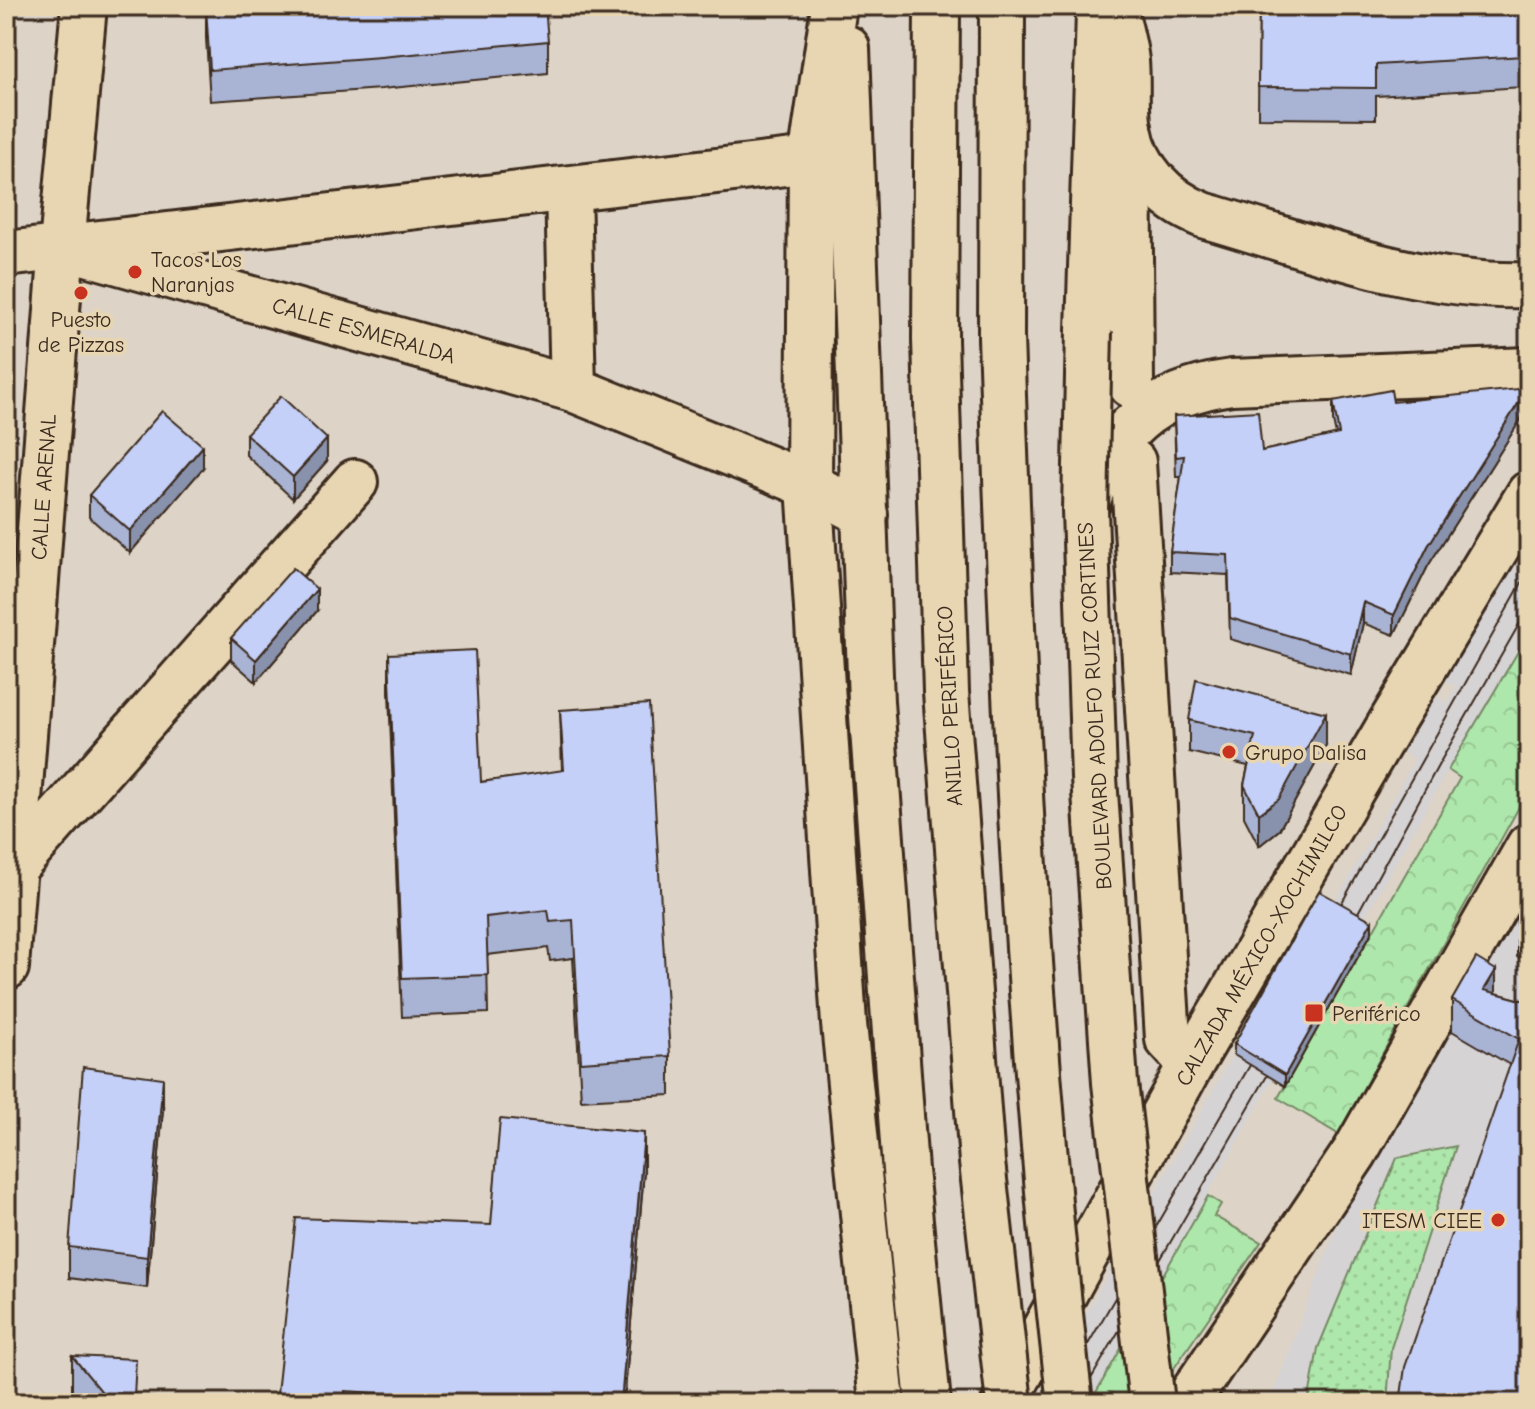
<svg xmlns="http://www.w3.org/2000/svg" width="1535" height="1409" font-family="'Comic Neue',sans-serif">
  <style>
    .built { fill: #d6d3d5 }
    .forest { fill: url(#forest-crowns); stroke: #748864; stroke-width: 2 }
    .park { fill: url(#park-dots); stroke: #748864; stroke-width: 2 }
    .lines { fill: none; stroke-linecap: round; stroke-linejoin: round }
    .minor-casing { stroke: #3b2a1e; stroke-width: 50 }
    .major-casing { stroke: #3b2a1e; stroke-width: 50 }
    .highway-casing { stroke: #3b2a1e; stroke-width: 50 }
    .minor { stroke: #e8d6b3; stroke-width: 44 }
    .major { stroke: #e8d6b3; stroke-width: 44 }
    .highway { stroke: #e8d6b3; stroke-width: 44 }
    .tram { stroke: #3b2a1e; stroke-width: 2 }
    .major-bridge-casing { stroke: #3b2a1e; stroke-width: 50; stroke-linecap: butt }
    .highway-bridge-casing { stroke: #3b2a1e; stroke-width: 50; stroke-linecap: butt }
    .major-bridge { stroke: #e8d6b3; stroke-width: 44 }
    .highway-bridge { stroke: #e8d6b3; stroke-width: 44 }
    .wall { fill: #a9b3d4; stroke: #3b2a1e; stroke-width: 2 }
    .shaded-wall { fill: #8992ad; stroke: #3b2a1e; stroke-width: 2 }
    .building { fill: #c4d0f7; stroke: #3b2a1e; stroke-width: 2 }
    .poi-dot { fill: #c8321e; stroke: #e8d6b3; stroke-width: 3 }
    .labels { text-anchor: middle; stroke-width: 7; stroke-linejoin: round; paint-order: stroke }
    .poi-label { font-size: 22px; fill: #3b2a1e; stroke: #e8d6b3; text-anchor: start }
    .street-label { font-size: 22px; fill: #3b2a1e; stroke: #e8d6b3 }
  </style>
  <defs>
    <pattern id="forest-crowns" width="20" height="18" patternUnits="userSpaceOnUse" patternTransform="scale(2)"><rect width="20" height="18" fill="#aee7ab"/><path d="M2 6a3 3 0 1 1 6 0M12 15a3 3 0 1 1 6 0" fill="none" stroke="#97c693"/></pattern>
    <pattern id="park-dots" width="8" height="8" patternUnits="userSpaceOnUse" patternTransform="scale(2)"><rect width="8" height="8" fill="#aee7ab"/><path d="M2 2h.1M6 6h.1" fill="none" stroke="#97c693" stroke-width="1.8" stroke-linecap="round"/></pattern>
  </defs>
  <rect width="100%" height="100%" fill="#ddd4c7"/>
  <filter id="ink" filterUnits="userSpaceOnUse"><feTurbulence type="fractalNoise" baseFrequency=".0125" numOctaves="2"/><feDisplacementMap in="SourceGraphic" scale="16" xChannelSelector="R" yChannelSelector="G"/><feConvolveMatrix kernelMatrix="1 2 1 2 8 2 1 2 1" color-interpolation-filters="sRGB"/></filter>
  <g filter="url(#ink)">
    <!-- built -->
    <g class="built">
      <polygon points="1529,542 1529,633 1448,770 1090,1403 1035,1403 1233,1055 1246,1062 1415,759 1403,752 1436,696 1447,703 1456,687 1445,680"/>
      <polygon points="1529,852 1529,1403 1264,1403 1276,1386 1338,1223 1482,937"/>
    </g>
    <!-- forest -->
    <g class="forest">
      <polygon points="1529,633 1529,789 1338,1134 1278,1098 1460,778 1448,770"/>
      <polygon points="1208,1196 1221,1204 1214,1216 1261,1242 1150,1403 1090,1403"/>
    </g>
    <!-- park -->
    <polygon class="park" points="1456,1146 1391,1348 1387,1403 1308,1403 1318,1348 1397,1158"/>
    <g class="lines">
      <!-- minor casing -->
      <g class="minor-casing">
        <g id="minor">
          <polyline points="1129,128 1131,385"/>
          <polyline points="568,189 573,389"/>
          <polyline points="62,246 573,389 809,485 865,514"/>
          <polyline points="6,254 811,160"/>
          <polyline points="1133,462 1168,1039 1191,1064"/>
          <polyline points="13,869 355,482"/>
          <polyline points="6,967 62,246 84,6"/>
        </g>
      </g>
      <!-- major casing -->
      <g class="major-casing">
        <g id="major">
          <polyline points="834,6 811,160 809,485 844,1024 882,1403"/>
          <path d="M 1114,6 C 1118,24 1124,43 1126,61 C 1128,83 1125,107 1129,129 C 1136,170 1165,200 1203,215 C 1308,245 1418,289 1529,285"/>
          <polyline points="847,48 871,702 905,1170 928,1403"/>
          <polyline points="1089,331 1099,13"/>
          <path d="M 1086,507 C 1108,433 1154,392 1232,382 L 1529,370"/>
          <polyline points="1004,1403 1191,1064 1392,721 1529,494"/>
          <polyline points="1186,1403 1355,1152 1529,846"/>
        </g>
      </g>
      <!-- highway casing -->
      <g class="highway-casing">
        <g id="highway">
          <polyline points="1001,337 1002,6"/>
          <polyline points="935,340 937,6"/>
        </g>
      </g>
      <!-- minor -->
      <use href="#minor" class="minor"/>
      <!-- major -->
      <use href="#major" class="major"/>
      <!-- highway -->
      <use href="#highway" class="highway"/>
      <!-- tram -->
      <g class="tram">
        <polyline points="1331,922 1529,570"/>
        <polyline points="1348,931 1439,764 1529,607"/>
        <polyline points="1054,1403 1260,1048"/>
        <polyline points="1077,1403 1278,1057"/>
      </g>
      <!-- major-bridge casing -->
      <g class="major-bridge-casing">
        <polyline id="major-bridge" points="1089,331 1085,510 1094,778 1115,1083 1152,1403"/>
      </g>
      <!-- highway-bridge casing -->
      <g class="highway-bridge-casing">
        <g id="highway-bridge">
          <path d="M 1001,337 C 1013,693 1028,1049 1070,1403"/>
          <polyline points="935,340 946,692 982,1162 1009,1403"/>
        </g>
      </g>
      <!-- major-bridge -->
      <use href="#major-bridge" class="major-bridge"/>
      <!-- highway-bridge -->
      <use href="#highway-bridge" class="highway-bridge"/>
    </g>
    <!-- wall -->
    <g class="wall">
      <polygon points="1259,6 1529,6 1529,109 1527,109 1523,87 1376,96 1376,119 1258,118"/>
      <polygon points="206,7 548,41 548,73 381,89 210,101 206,38"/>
      <polygon points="1333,401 1393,402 1528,408 1428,566 1394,635 1363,623 1351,675 1230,639 1228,575 1170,572 1170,552 1181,477 1176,477 1174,416 1262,451 1336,435 1333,421"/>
      <polygon points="246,434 327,461 293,499 246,455"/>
      <polygon points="203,468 130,553 89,517 89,495"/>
      <polygon points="317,611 256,682 231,660 231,638"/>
      <polygon points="389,654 481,782 562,771 560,710 670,1056 670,1095 581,1100 573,958 550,961 548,948 487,955 488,1013 402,1017 389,692"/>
      <polygon points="1189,720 1326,745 1279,830 1259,846 1244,817 1244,785 1248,766 1189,752"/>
      <polygon points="1529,895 1529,960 1517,957 1517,916"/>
      <polygon points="1372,932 1285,1086 1234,1055 1234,1044"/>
      <polygon points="1496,993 1529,1002 1529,1403 1510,1065 1452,1031 1452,1000"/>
      <polygon points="163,1109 147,1288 69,1278 69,1247"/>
      <polygon points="644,1171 624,1403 276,1403 491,1225"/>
      <polygon points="72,1356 136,1397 267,1403 79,1403 72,1395"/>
    </g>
    <!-- shaded-wall -->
    <g class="shaded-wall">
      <polygon points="1528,388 1528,408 1428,566 1394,635 1394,615 1428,546"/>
      <polygon points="327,439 327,461 293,499 293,477"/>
      <polygon points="203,446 203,468 130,553 130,531"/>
      <polygon points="317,589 317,611 256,682 256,660"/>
      <polygon points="1363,602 1363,623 1351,675 1351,654"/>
      <polygon points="1326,713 1326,745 1279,830 1259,846 1259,814"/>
      <polygon points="1372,921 1372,932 1285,1086 1285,1075"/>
      <polygon points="1496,970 1496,1001 1484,990"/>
      <polygon points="163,1078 163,1109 147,1288 147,1257"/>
      <polygon points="644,1133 644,1171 624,1403 621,1403"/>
    </g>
    <!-- building -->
    <g class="building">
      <polygon points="214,6 545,6 548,41 381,57 210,70 206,7"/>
      <polygon points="1259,6 1529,6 1529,77 1527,77 1523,56 1376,65 1376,88 1258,87"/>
      <polygon points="1528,388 1428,546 1394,615 1363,602 1351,654 1230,618 1228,555 1170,552 1184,456 1176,457 1174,416 1258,411 1262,451 1339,434 1333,401 1391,390 1393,402"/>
      <polygon points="281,396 327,439 293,477 246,434"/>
      <polygon points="162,411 203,446 130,531 89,495"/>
      <polygon points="293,568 317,589 256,660 231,638"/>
      <polygon points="475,650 481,782 564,770 560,710 649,704 670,1056 581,1062 573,920 550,922 548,910 486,917 488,975 402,978 389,654"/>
      <polygon points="1196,679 1326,713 1279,799 1259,814 1244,785 1255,736 1189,720"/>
      <polygon points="1319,891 1372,921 1285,1075 1234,1044"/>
      <polygon points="1529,895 1529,920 1517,916"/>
      <polygon points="1476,958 1496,970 1484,990 1529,1002 1529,1403 1400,1403 1405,1367 1519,1039 1452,1000"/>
      <polygon points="83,1067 163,1078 147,1257 69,1247"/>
      <polygon points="500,1119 644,1133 621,1403 472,1403 472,1399 345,1391 344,1403 276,1403 296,1218 491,1225"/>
      <polygon points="72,1356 136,1359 134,1397 267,1403 111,1403"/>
    </g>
  </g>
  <!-- markers -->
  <g class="poi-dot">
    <circle cx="135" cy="272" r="8"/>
    <circle cx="81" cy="293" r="8"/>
    <circle cx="1229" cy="752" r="8"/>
    <rect x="1304" y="1003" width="20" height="20" rx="4"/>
    <circle cx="1498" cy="1220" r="8"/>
  </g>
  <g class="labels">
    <!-- poi labels -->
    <g class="poi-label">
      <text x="151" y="267">Tacos Los<tspan x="151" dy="25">Naranjas</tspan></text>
      <text x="81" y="327" text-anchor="middle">Puesto<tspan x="81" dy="25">de Pizzas</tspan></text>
      <text x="1245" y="760">Grupo Dalisa</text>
      <text x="1332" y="1021">Periférico</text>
      <text x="1482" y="1228" text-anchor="end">ITESM CIEE</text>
    </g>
    <!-- street labels -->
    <g class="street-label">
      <text transform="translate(364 330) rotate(16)" y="8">CALLE ESMERALDA</text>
      <text transform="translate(43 487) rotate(-86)" y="8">CALLE ARENAL</text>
      <text transform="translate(949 706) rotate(-93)" y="8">ANILLO PERIFÉRICO</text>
      <text transform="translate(1094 706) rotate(-93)" y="8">BOULEVARD ADOLFO RUIZ CORTINES</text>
      <text transform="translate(1261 945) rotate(-60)" y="8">CALZADA MÉXICO-XOCHIMILCO</text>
    </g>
  </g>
  <!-- margin -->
  <rect width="1535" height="1409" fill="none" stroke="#e8d6b3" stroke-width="32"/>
  <rect x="16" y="16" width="1503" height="1377" fill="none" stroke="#3b2a1e" stroke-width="3" filter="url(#ink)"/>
</svg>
